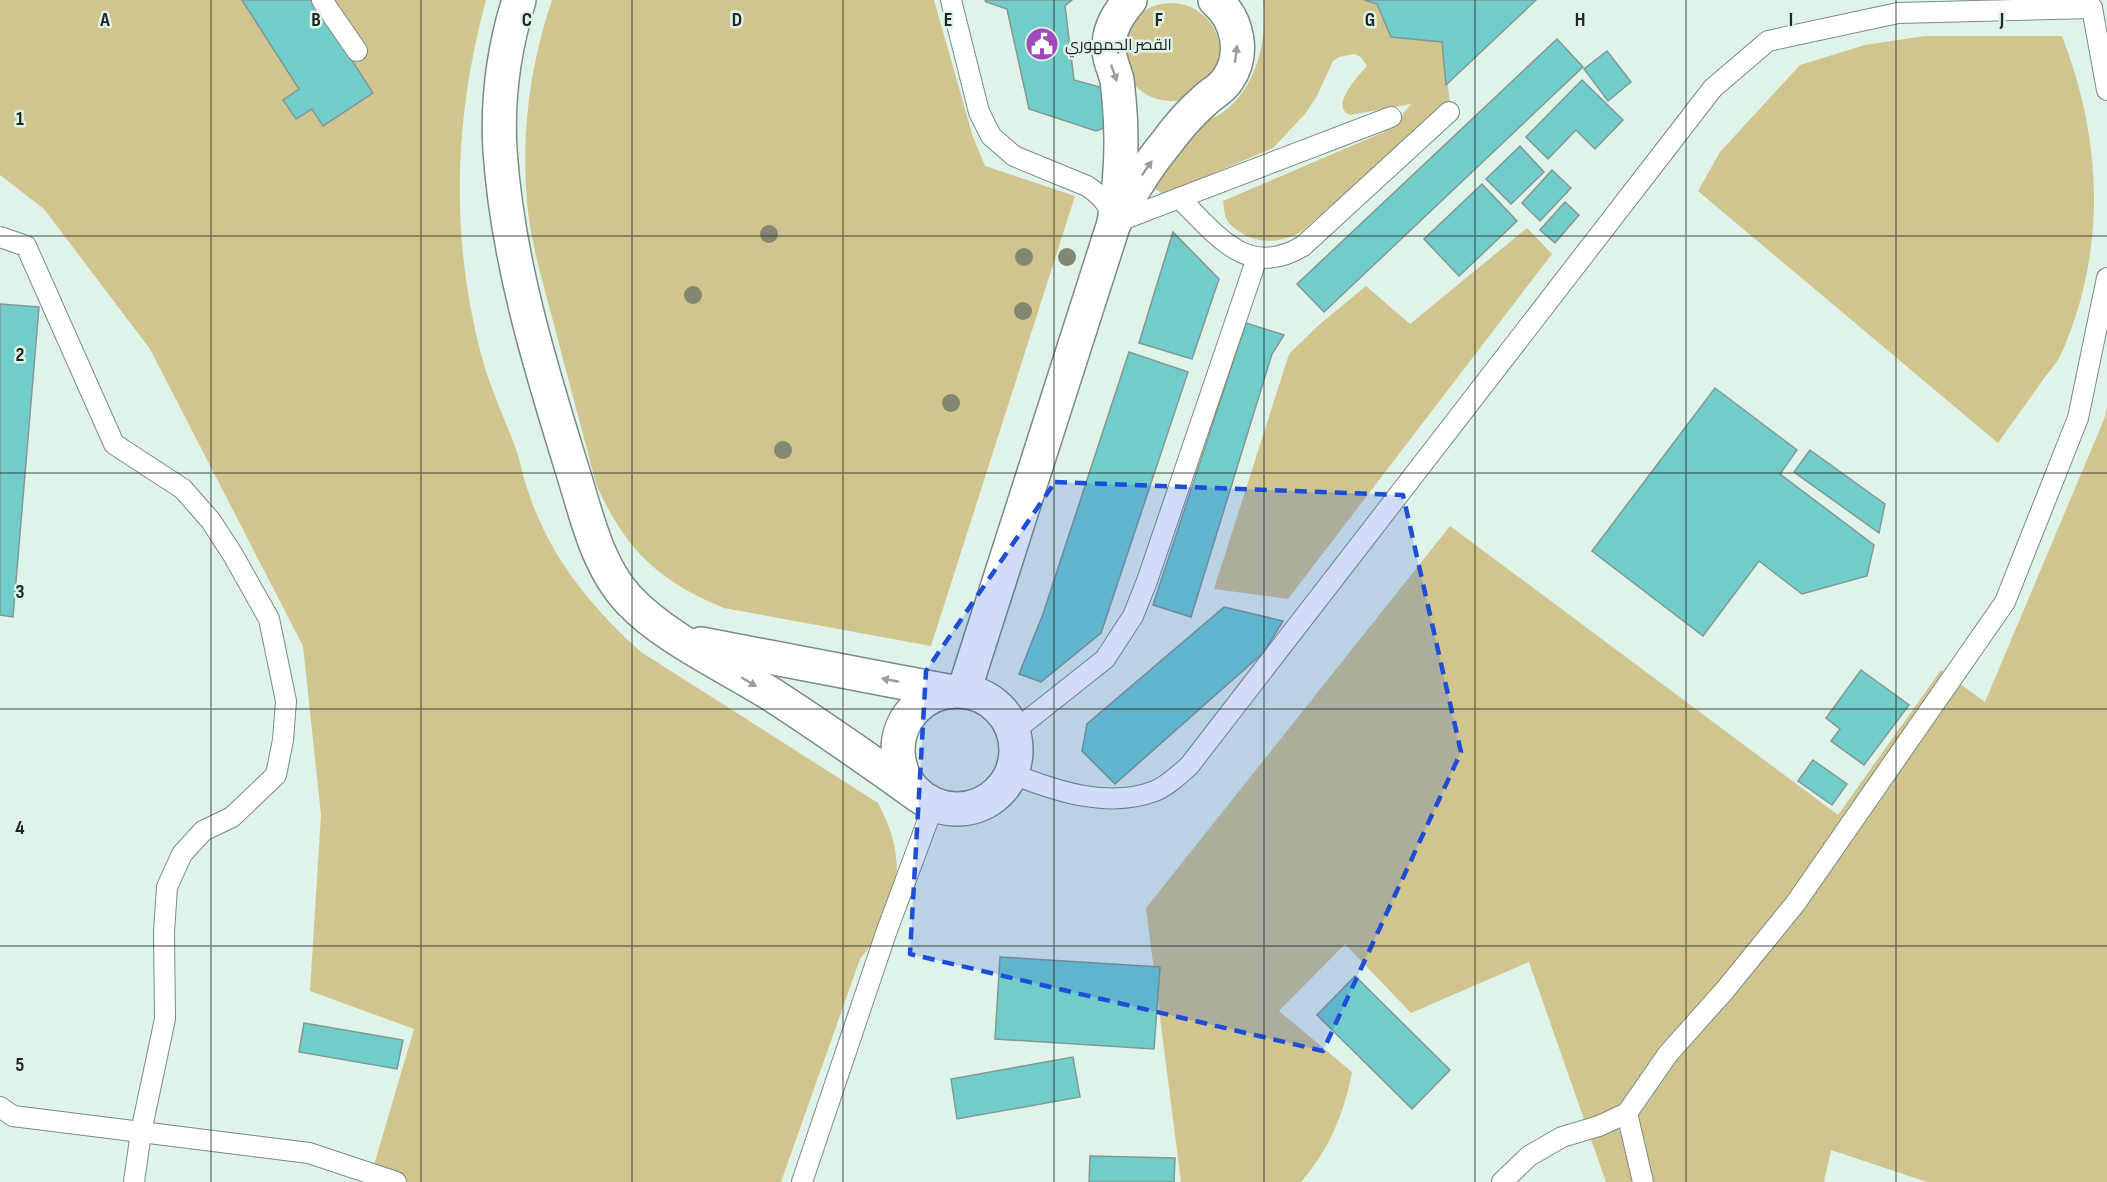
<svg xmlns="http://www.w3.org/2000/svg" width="2107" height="1182" font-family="'Sofia Sans Condensed',Cairo,sans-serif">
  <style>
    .green { fill: #d1c58f }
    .building { fill: #71cdc9; stroke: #829896; stroke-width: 1.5 }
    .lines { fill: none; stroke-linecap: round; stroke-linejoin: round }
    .lane-casing { stroke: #7b8c82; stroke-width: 22 }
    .street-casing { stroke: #7b8c82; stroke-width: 36 }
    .lane { stroke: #fff; stroke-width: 20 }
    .street { stroke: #fff; stroke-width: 33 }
    .tree { fill: #828772 }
    .oneway { fill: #9b9e9c }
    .marked { fill: #1d4ed8; fill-opacity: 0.2; stroke: #1d4ed8; stroke-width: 4.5; stroke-dasharray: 12 8; stroke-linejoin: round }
    .grid { fill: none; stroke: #202723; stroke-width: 1.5; stroke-opacity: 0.55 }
    .labels { text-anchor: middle; stroke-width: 5; stroke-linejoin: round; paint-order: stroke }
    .poi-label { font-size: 16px; fill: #202723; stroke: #e0f3e8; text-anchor: start }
    .grid-label { font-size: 20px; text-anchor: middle; font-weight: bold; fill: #202723; stroke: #e0f3e8; stroke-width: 5; stroke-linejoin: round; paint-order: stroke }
  </style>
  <rect width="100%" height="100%" fill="#e0f3e8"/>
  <!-- green -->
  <g class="green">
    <path d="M 0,0 L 486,0 C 454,118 450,235 481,354 C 490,388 505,419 517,452 C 521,464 523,478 528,491 C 549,556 591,607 641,652 L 878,803 C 909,860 901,909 860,959 L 781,1182 L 369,1182 L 414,1029 L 310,991 L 321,815 L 303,646 L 150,349 L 44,209 L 0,175 Z"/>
    <path d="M 552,0 L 934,0 L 973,137 L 985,166 L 1075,196 L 931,646 L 724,608 C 658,581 625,549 596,484 C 582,430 567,375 553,321 C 543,282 530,242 527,201 C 521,133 530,65 552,0 Z"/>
    <path d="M 1263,0 L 1364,0 L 1377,4 L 1442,42 L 1450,102 L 1301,232 C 1280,243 1257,245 1237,230 C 1234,228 1228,223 1227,220 C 1224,215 1224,206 1223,201 L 1384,132 L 1396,123 L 1411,104 L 1350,115 C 1329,107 1358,76 1367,66 L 1361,57 L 1354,54 L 1339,57 L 1333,61 L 1317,96 L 1305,114 L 1273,148 L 1164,194 L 1155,189 L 1155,184 C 1168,166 1181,145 1196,129 C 1204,121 1218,117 1227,109 C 1257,85 1268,37 1263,0 Z"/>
    <circle cx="1171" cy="52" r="49"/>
    <path d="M 1925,36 L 2062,36 C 2102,139 2107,247 2063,350 C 2059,361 2049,371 2043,380 C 2028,401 2013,422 1998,443 L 1698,191 L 1720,152 L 1800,65 L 1865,45 Z"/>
    <polygon points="1527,228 1552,254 1288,599 1214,589 1289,354 1320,324 1366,286 1410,324"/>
    <path d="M 2107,408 L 2107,1182 L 1927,1182 L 1831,1150 L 1824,1182 L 1606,1182 L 1529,962 L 1411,1013 L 1345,944 L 1279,1011 L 1352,1072 C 1344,1114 1329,1150 1301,1182 L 1181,1182 L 1146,908 L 1450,526 L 1838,815 L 1941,670 L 1985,702 L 2105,417 Z"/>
  </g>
  <!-- building -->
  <g class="building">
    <polygon points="242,0 313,0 373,93 323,126 312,109 296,119 283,100 299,89"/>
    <polygon points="985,0 1072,0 1065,6 1074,80 1107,89 1109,126 1096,131 1029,109 1007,9 986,2"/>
    <polygon points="1364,0 1536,0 1446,85 1442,42 1391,37 1377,4"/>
    <polygon points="1557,39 1583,67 1324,312 1297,284"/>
    <polygon points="1607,51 1631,82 1608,101 1584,69"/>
    <polygon points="1582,80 1623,120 1595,149 1576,130 1548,159 1526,137"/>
    <polygon points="1520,146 1544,172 1511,204 1486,179"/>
    <polygon points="1552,170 1571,188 1540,221 1522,203"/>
    <polygon points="1482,184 1517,221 1459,276 1424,239"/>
    <polygon points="1565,202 1579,215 1555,243 1540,230"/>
    <polygon points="1173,232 1219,279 1192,359 1139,343"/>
    <polygon points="0,304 39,307 13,617 0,615"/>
    <polygon points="1246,323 1284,335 1272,354 1191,617 1153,605"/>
    <polygon points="1129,352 1188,372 1101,633 1041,682 1019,674 1043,614"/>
    <polygon points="1715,388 1797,450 1780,474 1874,545 1867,576 1802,594 1759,561 1703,636 1592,551"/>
    <polygon points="1810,450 1885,504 1879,533 1794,472"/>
    <polygon points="1224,607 1283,621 1264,652 1115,784 1082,751 1087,724"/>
    <polygon points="1861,670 1909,705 1864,765 1831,741 1840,729 1826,718"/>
    <polygon points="1813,760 1847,784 1832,805 1798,781"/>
    <polygon points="1000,957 1160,967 1154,1049 995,1039"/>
    <polygon points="1355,976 1450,1070 1412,1109 1317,1015"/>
    <polygon points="304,1023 403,1040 397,1069 299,1052"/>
    <polygon points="1073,1057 1080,1097 957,1119 951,1079"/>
    <polygon points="1090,1156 1175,1158 1174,1182 1089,1182"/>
  </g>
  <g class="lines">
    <!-- lane casing -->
    <g class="lane-casing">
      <g id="lane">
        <polyline points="322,0 357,51"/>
        <path d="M 951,0 L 979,112 L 991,136 L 1014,156 L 1087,186 C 1102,196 1110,206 1114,223 L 1391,117"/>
        <polyline points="2086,0 2092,8 2107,90"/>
        <path d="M 1179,198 C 1216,234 1247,280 1303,246 L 1449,112"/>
        <polyline points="0,237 26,246 114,444 183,489 211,521 233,555 269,619 286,701 283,740 276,775 232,817 203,831 182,854 167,887 164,932 165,1019 141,1132 134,1182"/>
        <polyline points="1013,732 1105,659 1133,616 1147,581 1257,258"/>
        <path d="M 1010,773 C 1055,791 1108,809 1155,791 C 1167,786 1179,775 1189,766 L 1713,88 L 1768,41 L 1898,13 L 2092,8"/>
        <polyline points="0,1107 13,1116 309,1153 396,1182"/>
        <polyline points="802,1182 886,933 934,804"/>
        <polyline points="1502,1182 1529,1156 1562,1137 1599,1126 1627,1113"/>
        <polyline points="1643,1182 1627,1113 1668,1054 1725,990 1795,904 2005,602 2078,418 2107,278"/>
      </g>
    </g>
    <!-- street casing -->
    <g class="street-casing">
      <g id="street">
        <path d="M 519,0 C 504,48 497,99 500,150 C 507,258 540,366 572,469 C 586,513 596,564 628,599 C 664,638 728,667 774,696 C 823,728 872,762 919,796"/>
        <path d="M 1130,0 C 1119,13 1110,26 1109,45 C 1108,58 1114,68 1117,80 C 1118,86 1118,93 1119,99 C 1123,141 1121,182 1114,223 C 1130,195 1146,167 1167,142 C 1178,127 1190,113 1204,101 C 1212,93 1222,89 1228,79 C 1245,54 1238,19 1215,0"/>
        <polyline points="701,644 947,691"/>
        <polyline points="964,691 1114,223"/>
        <circle cx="957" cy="750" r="59"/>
      </g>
    </g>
    <!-- lane -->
    <use href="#lane" class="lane"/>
    <!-- street -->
    <use href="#street" class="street"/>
  </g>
  <!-- trees -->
  <g class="tree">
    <circle cx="769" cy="234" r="9"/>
    <circle cx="1024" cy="257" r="9"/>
    <circle cx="1067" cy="257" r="9"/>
    <circle cx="693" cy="295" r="9"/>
    <circle cx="1023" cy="311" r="9"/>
    <circle cx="951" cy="403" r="9"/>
    <circle cx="783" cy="450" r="9"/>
  </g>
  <!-- one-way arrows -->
  <defs><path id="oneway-solid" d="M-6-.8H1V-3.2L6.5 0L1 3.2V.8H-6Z" transform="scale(1.5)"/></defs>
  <g class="oneway">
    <use href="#oneway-solid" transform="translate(1236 54) rotate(-83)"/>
    <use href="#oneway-solid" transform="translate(1114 73) rotate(71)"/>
    <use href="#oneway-solid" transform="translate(1147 168) rotate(-55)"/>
    <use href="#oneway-solid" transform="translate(890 680) rotate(-169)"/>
    <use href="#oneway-solid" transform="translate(749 682) rotate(31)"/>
  </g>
  <!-- marked area -->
  <path class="marked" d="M 1055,482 L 1403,495 L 1461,752 L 1323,1051 L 910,954 L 926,671 Z"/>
  <!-- grid -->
  <path class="grid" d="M 211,0 L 211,1182M 421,0 L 421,1182M 632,0 L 632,1182M 843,0 L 843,1182M 1054,0 L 1054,1182M 1264,0 L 1264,1182M 1475,0 L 1475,1182M 1686,0 L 1686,1182M 1896,0 L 1896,1182M 0,236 L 2107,236M 0,473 L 2107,473M 0,709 L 2107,709M 0,946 L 2107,946"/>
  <!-- icons -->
  <defs>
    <g id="civic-disc" transform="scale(1.725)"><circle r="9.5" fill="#9e4ab8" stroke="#e0f3e8"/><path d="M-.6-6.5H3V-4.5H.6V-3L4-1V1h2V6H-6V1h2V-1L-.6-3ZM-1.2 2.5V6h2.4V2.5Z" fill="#fff"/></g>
  </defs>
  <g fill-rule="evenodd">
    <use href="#civic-disc" x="1042" y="44"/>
  </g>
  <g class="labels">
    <!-- poi labels -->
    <g class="poi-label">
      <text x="1065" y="50">القصر الجمهوري</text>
    </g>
  </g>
  <g class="grid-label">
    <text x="105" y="26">A</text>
    <text x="316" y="26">B</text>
    <text x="527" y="26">C</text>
    <text x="737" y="26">D</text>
    <text x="948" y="26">E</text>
    <text x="1159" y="26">F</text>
    <text x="1370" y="26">G</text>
    <text x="1580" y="26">H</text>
    <text x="1791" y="26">I</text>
    <text x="2002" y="26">J</text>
    <text x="20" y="125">1</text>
    <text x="20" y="361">2</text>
    <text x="20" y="598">3</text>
    <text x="20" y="834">4</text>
    <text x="20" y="1071">5</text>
  </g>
</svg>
